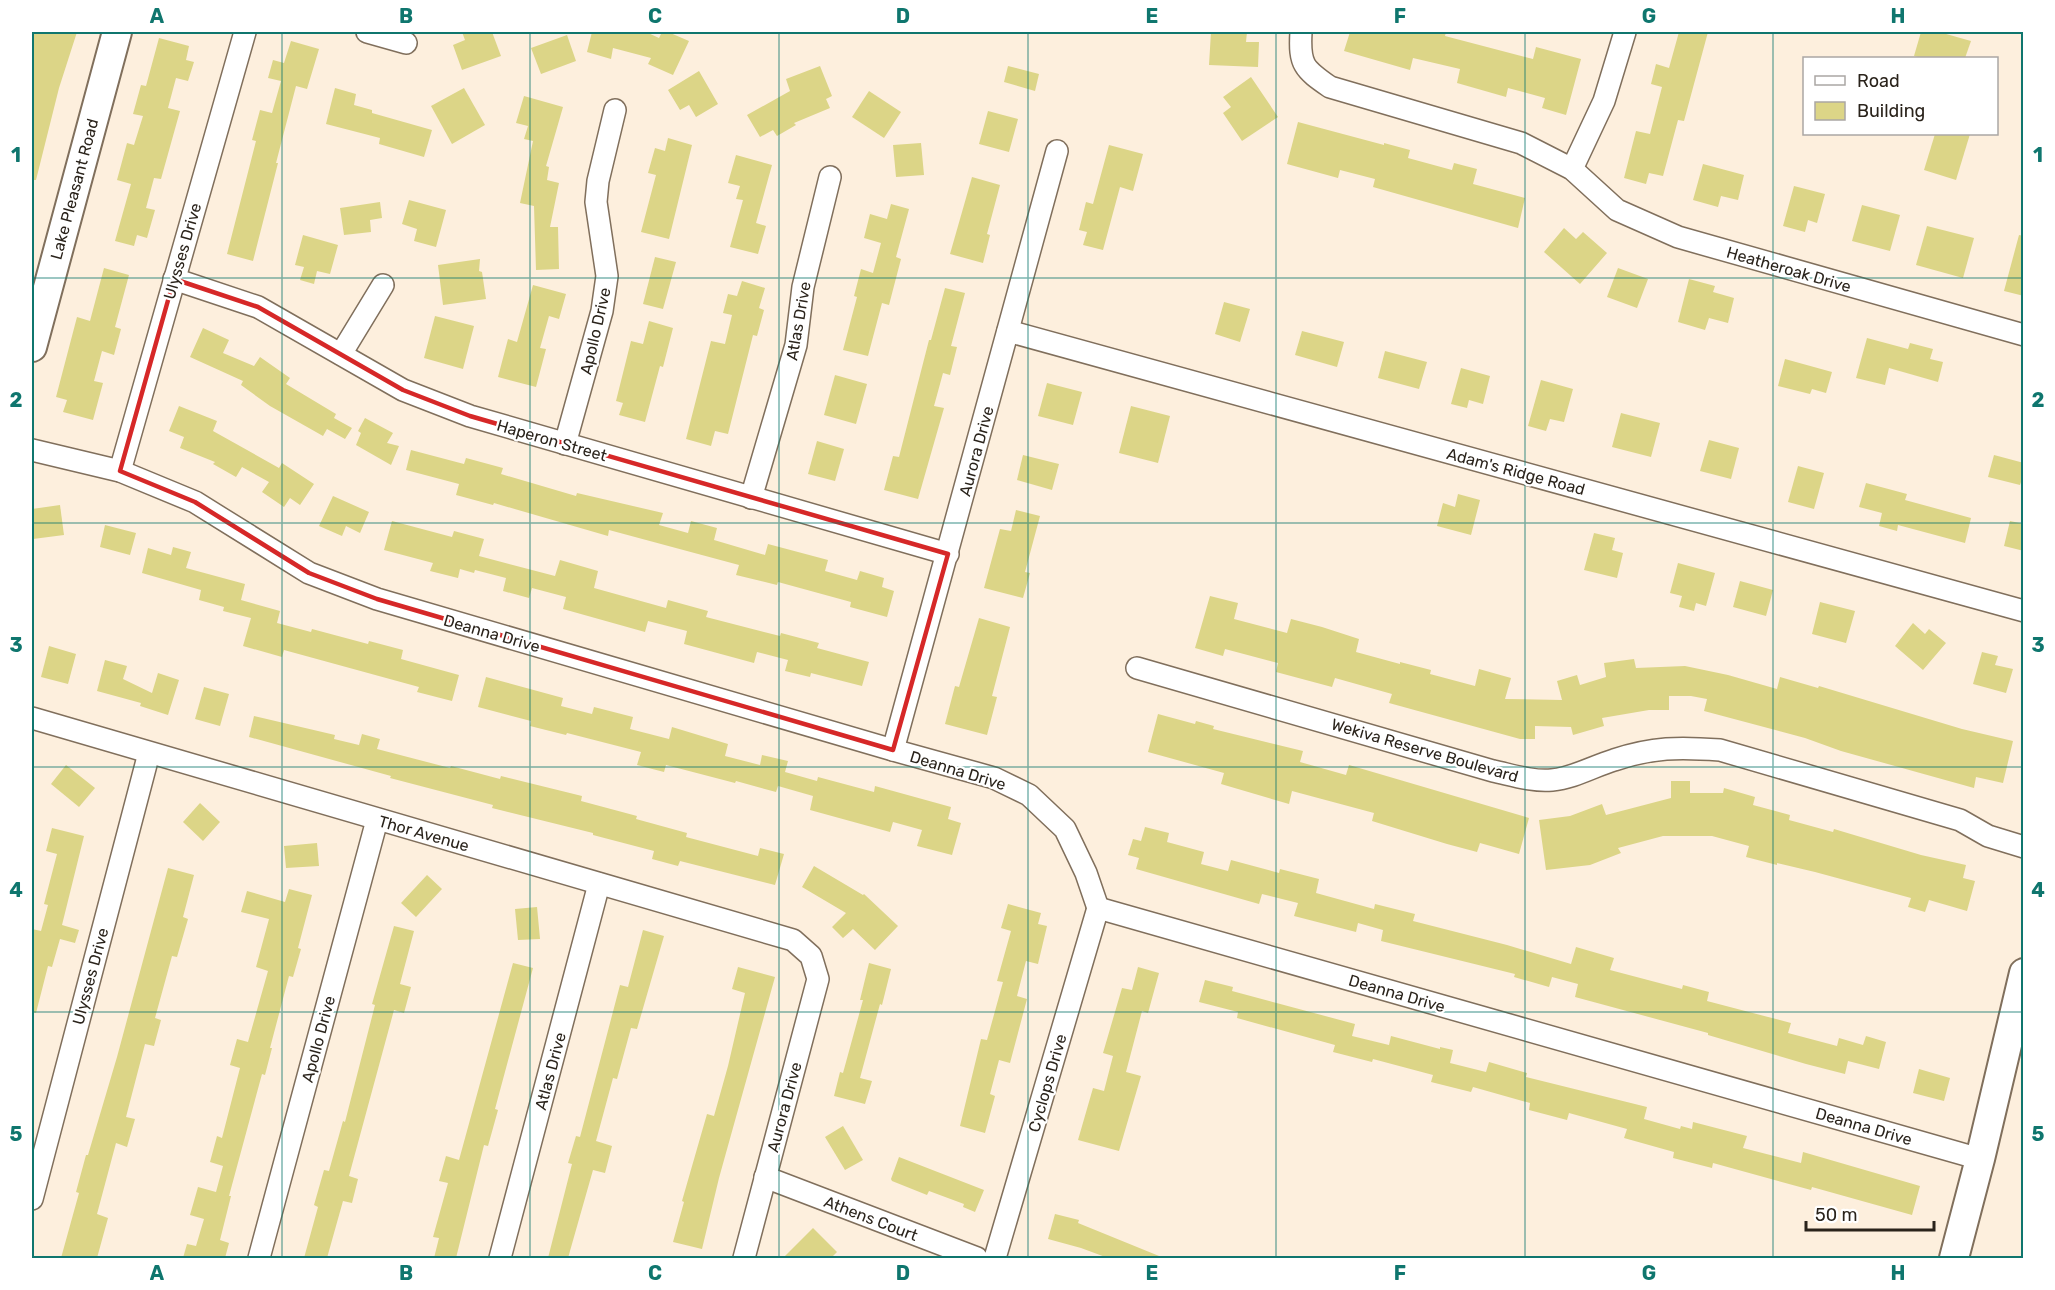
<svg xmlns="http://www.w3.org/2000/svg" width="2055" height="1290" font-family="Rubik,sans-serif">
  <style>
    .building { fill: #dcd587 }
    .lines { fill: none; stroke-linecap: round; stroke-linejoin: round }
    .street-casing { stroke: #806f5c; stroke-width: 24 }
    .secondary-casing { stroke: #806f5c; stroke-width: 32 }
    .street { stroke: #fff; stroke-width: 21 }
    .secondary { stroke: #fff; stroke-width: 28 }
    .marked { fill: none; stroke: #d62828; stroke-width: 4.5; stroke-linejoin: round }
    .grid { fill: none; stroke: #0f766e; stroke-width: 1.5; stroke-opacity: 0.55 }
    .labels { text-anchor: middle; stroke-width: 4.5; stroke-linejoin: round; paint-order: stroke }
    .street-label { font-size: 16px; fill: #2a231b; stroke: #fff }
    .neatline { fill: none; stroke: #0f766e; stroke-width: 2 }
    .grid-label { font-size: 20px; text-anchor: middle; font-weight: bold; fill: #0f766e }
  </style>
  <rect width="100%" height="100%" fill="#fdefdd"/>
  <!-- building -->
  <g class="building">
    <polygon points="32,32 77,32 59,88 36,180 32,180"/>
    <polygon points="462,32 492,32 501,56 462,70 453,45 465,40"/>
    <polygon points="592,32 646,32 659,38 662,32 668,32 689,41 673,75 648,64 651,58 613,48 611,59 587,52"/>
    <polygon points="1211,32 1247,32 1246,42 1259,42 1258,67 1209,65"/>
    <polygon points="1350,32 1446,32 1445,36 1533,59 1536,47 1581,59 1566,115 1542,108 1545,98 1508,88 1506,97 1457,83 1460,69 1413,58 1410,70 1344,51"/>
    <polygon points="1679,32 1708,32 1684,121 1678,120 1663,176 1649,173 1646,184 1624,178 1636,131 1650,134 1662,87 1651,84 1656,64 1669,68"/>
    <polygon points="1921,32 1939,32 1971,41 1965,58 1922,58 1914,56"/>
    <polygon points="567,35 576,61 541,74 531,48"/>
    <polygon points="159,38 189,46 186,60 194,62 188,81 176,78 168,108 180,111 161,179 154,178 146,208 155,210 147,238 137,235 134,246 115,241 131,184 117,180 127,143 134,145 143,116 133,114 141,85 146,86"/>
    <polygon points="291,41 319,49 307,89 296,86 276,163 278,163 253,261 227,254 256,141 252,140 260,110 272,113 281,81 268,78 273,60 284,63"/>
    <polygon points="820,66 832,96 826,99 830,108 794,123 796,125 777,136 773,130 760,137 747,115 790,91 786,79"/>
    <polygon points="1008,66 1039,74 1035,91 1004,82"/>
    <polygon points="699,71 718,104 696,117 689,105 680,110 668,90"/>
    <polygon points="1251,77 1278,117 1242,141 1223,113 1231,107 1223,97"/>
    <polygon points="335,88 356,94 354,105 372,110 372,113 432,130 424,157 379,144 380,138 326,124"/>
    <polygon points="464,88 485,125 452,144 431,106"/>
    <polygon points="869,91 901,112 884,138 852,117"/>
    <polygon points="524,96 563,107 546,166 549,167 547,180 559,183 550,227 558,227 559,269 536,270 534,206 520,203 533,141 524,139 528,126 516,123"/>
    <polygon points="988,111 1018,119 1009,152 979,144"/>
    <polygon points="1298,122 1384,145 1384,143 1410,150 1408,158 1452,170 1454,163 1477,169 1473,184 1525,198 1518,228 1373,187 1375,179 1340,170 1338,178 1287,164"/>
    <polygon points="1935,134 1970,134 1956,180 1924,170"/>
    <polygon points="668,138 692,145 669,239 641,232 656,175 648,173 655,148 665,151"/>
    <polygon points="921,143 924,175 896,177 893,145"/>
    <polygon points="1109,145 1143,154 1133,191 1120,187 1103,250 1083,245 1087,232 1079,230 1086,202 1093,204"/>
    <polygon points="736,155 772,165 756,223 766,226 758,254 730,247 743,200 736,199 740,186 728,183"/>
    <polygon points="1703,164 1744,175 1738,200 1721,196 1718,207 1693,200"/>
    <polygon points="972,177 1000,185 987,234 990,235 983,263 950,254"/>
    <polygon points="1794,186 1825,194 1817,223 1808,220 1805,232 1783,226"/>
    <polygon points="409,200 446,210 436,247 414,241 417,229 402,224"/>
    <polygon points="380,202 382,218 370,220 371,232 344,235 340,208"/>
    <polygon points="891,204 909,209 896,257 901,259 889,305 882,303 868,356 843,350 857,297 854,296 861,269 873,273 881,243 864,238 870,214 887,219"/>
    <polygon points="1862,205 1900,215 1890,251 1852,241"/>
    <polygon points="1927,226 1974,238 1963,278 1916,265"/>
    <polygon points="1564,228 1576,239 1583,232 1607,253 1580,284 1544,252"/>
    <polygon points="303,235 338,245 330,274 317,271 314,284 300,280 304,267 295,265"/>
    <polygon points="2019,235 2024,236 2024,296 2004,291"/>
    <polygon points="655,257 676,262 663,309 643,304"/>
    <polygon points="480,259 479,271 482,272 486,299 443,305 438,265"/>
    <polygon points="104,268 129,275 115,327 121,329 114,355 102,351 94,381 103,383 93,420 63,412 67,400 56,397 77,317 90,321"/>
    <polygon points="1618,268 1648,279 1637,308 1607,297"/>
    <polygon points="1689,279 1715,286 1713,292 1734,298 1728,323 1709,318 1705,330 1678,322"/>
    <polygon points="742,281 765,288 759,308 764,310 757,336 753,335 728,434 715,431 711,446 686,439 711,341 725,344 732,315 723,313 728,294 737,296"/>
    <polygon points="533,285 566,294 559,319 549,316 540,348 546,349 536,387 498,377 508,339 517,342"/>
    <polygon points="945,288 965,293 951,346 957,347 950,375 943,373 934,406 944,408 918,499 884,490 893,456 899,457 929,340 931,340"/>
    <polygon points="1224,302 1250,309 1240,342 1215,334"/>
    <polygon points="435,316 474,326 463,369 424,358"/>
    <polygon points="649,321 673,328 663,367 660,366 645,422 619,415 623,403 616,401 631,341 643,344"/>
    <polygon points="203,328 229,340 223,353 254,366 260,357 290,378 286,384 336,414 334,418 352,428 345,439 327,429 323,436 270,406 241,385 243,381 190,357"/>
    <polygon points="1302,331 1344,342 1337,367 1295,355"/>
    <polygon points="1867,338 1908,349 1910,343 1933,349 1930,359 1943,362 1938,382 1889,368 1885,385 1856,378"/>
    <polygon points="1385,351 1427,362 1419,389 1378,378"/>
    <polygon points="1785,359 1832,372 1826,393 1812,389 1810,394 1778,386"/>
    <polygon points="1461,368 1490,376 1483,404 1469,400 1467,408 1451,404"/>
    <polygon points="835,375 867,384 856,424 824,415"/>
    <polygon points="1541,380 1573,389 1564,422 1550,419 1546,431 1528,426"/>
    <polygon points="1047,383 1082,392 1073,425 1038,416"/>
    <polygon points="179,406 217,421 213,431 279,468 282,463 314,484 300,505 290,498 284,507 262,492 269,482 242,467 236,477 213,464 215,462 180,448 184,437 169,431"/>
    <polygon points="1131,406 1170,416 1158,463 1119,453"/>
    <polygon points="1621,413 1660,423 1651,457 1612,447"/>
    <polygon points="365,418 393,433 387,443 399,446 391,465 356,445 361,433 358,431"/>
    <polygon points="1709,440 1739,448 1731,479 1700,471"/>
    <polygon points="817,441 844,449 835,481 808,474"/>
    <polygon points="411,450 464,464 466,458 503,468 501,474 576,496 577,493 663,513 659,525 688,533 691,521 717,528 714,540 765,555 768,544 828,560 825,571 857,580 860,571 884,578 882,587 894,591 887,617 850,607 851,602 778,582 777,585 736,575 739,565 609,530 608,536 494,503 493,505 456,495 459,484 406,470"/>
    <polygon points="1023,455 1059,464 1052,490 1017,480"/>
    <polygon points="1994,455 2024,463 2024,473 2020,485 1988,477"/>
    <polygon points="1798,466 1824,473 1814,509 1788,502"/>
    <polygon points="1866,483 1907,494 1905,500 1971,518 1965,543 1898,525 1897,531 1879,526 1882,513 1859,507"/>
    <polygon points="1458,494 1480,500 1471,535 1437,526 1443,503 1455,507"/>
    <polygon points="333,496 369,512 360,533 346,526 342,536 319,526"/>
    <polygon points="60,505 64,535 33,539 32,509"/>
    <polygon points="1016,510 1040,516 1025,572 1030,573 1023,598 984,588 1000,529 1011,531"/>
    <polygon points="392,521 452,537 454,531 484,539 479,556 555,576 560,560 598,571 594,588 666,608 668,600 708,611 706,617 780,636 781,633 819,643 817,648 869,662 862,686 811,673 810,677 785,671 788,660 757,652 754,663 684,644 687,631 648,621 645,632 563,609 566,597 532,588 529,598 503,591 506,578 475,570 474,573 460,569 458,578 430,571 433,563 384,550"/>
    <polygon points="2010,521 2024,524 2024,551 2004,546"/>
    <polygon points="105,525 136,533 130,555 100,547"/>
    <polygon points="1594,533 1615,538 1612,550 1623,553 1617,578 1584,570"/>
    <polygon points="173,547 191,552 186,568 245,584 241,600 280,611 277,623 311,632 312,629 368,644 369,641 403,650 401,659 459,675 452,701 417,692 419,687 284,650 282,657 243,646 251,618 223,611 224,607 199,600 201,590 142,573 148,548 171,555"/>
    <polygon points="1678,563 1715,573 1706,606 1696,603 1694,611 1679,607 1682,596 1670,593"/>
    <polygon points="1740,581 1773,590 1766,616 1733,607"/>
    <polygon points="1210,596 1238,603 1234,619 1287,633 1291,619 1322,627 1359,639 1356,652 1400,664 1400,662 1431,670 1430,674 1475,686 1479,669 1511,678 1505,699 1562,700 1557,681 1577,675 1580,685 1606,677 1604,663 1634,659 1636,668 1685,666 1728,675 1777,689 1780,677 1818,688 1819,686 1962,729 2013,741 2003,783 1976,777 1974,788 1841,751 1805,738 1704,711 1707,699 1691,696 1669,696 1669,710 1649,710 1602,718 1604,726 1573,735 1571,727 1535,726 1535,739 1520,739 1389,703 1392,694 1335,678 1332,687 1276,672 1278,663 1225,649 1223,656 1195,648"/>
    <polygon points="1820,602 1855,611 1846,643 1812,634"/>
    <polygon points="979,618 1010,627 992,696 997,697 987,735 945,724 955,686 959,687"/>
    <polygon points="1913,623 1925,634 1929,629 1946,643 1923,670 1895,646"/>
    <polygon points="49,646 76,654 68,684 41,677"/>
    <polygon points="1982,652 1998,656 1995,665 2013,669 2006,693 1973,684"/>
    <polygon points="105,660 127,666 123,679 152,693 158,673 179,680 168,715 140,706 141,703 97,691"/>
    <polygon points="486,677 563,698 561,706 592,714 594,707 633,717 630,729 669,739 672,727 728,744 725,756 760,765 762,755 788,761 785,772 817,781 818,777 874,792 875,786 951,807 948,819 961,823 952,855 917,846 922,830 893,822 890,832 810,810 813,796 778,786 776,792 736,781 735,783 666,765 664,772 637,765 641,752 567,733 566,735 530,726 531,721 478,707"/>
    <polygon points="204,687 229,694 220,726 195,719"/>
    <polygon points="1158,714 1195,724 1196,721 1214,726 1213,729 1303,751 1300,762 1346,775 1349,765 1529,818 1519,854 1480,843 1477,852 1447,844 1372,821 1374,813 1292,791 1289,804 1221,784 1224,773 1148,752"/>
    <polygon points="254,716 335,735 334,739 359,745 362,734 380,739 377,749 450,768 451,766 500,779 501,776 582,796 581,801 637,816 636,819 687,833 686,837 758,856 760,848 784,854 775,885 680,861 678,866 652,859 654,851 593,835 593,833 492,808 493,805 390,778 391,776 249,737"/>
    <polygon points="66,765 95,788 79,807 51,784"/>
    <polygon points="1671,781 1690,781 1690,793 1723,793 1724,788 1755,797 1753,805 1790,815 1789,820 1833,832 1834,829 1921,855 1966,865 1963,878 1975,881 1967,911 1929,900 1925,912 1908,907 1911,898 1815,872 1777,863 1777,865 1746,857 1749,846 1712,836 1663,836 1618,848 1621,853 1590,865 1546,870 1539,820 1570,816 1602,804 1606,815 1671,798"/>
    <polygon points="200,803 220,822 203,841 183,822"/>
    <polygon points="1145,827 1169,833 1167,842 1204,852 1201,864 1228,871 1231,860 1279,873 1280,869 1319,879 1316,893 1374,909 1375,904 1415,914 1413,921 1507,945 1571,964 1576,947 1614,958 1610,970 1682,989 1683,985 1709,992 1707,1001 1791,1023 1788,1033 1837,1046 1839,1038 1863,1045 1866,1036 1886,1042 1879,1069 1848,1061 1845,1074 1806,1064 1708,1035 1708,1033 1575,997 1578,984 1552,977 1549,987 1514,977 1515,974 1381,941 1383,930 1358,923 1356,932 1294,916 1298,903 1262,894 1259,904 1136,869 1139,858 1128,855 1133,839 1141,841"/>
    <polygon points="52,828 84,836 62,925 79,930 75,943 60,939 52,967 48,966 36,1013 32,1012 32,929 41,931 48,905 44,904 57,854 46,851"/>
    <polygon points="317,843 319,866 286,868 284,846"/>
    <polygon points="814,866 863,895 864,894 898,926 875,950 853,929 843,938 832,927 846,913 802,887"/>
    <polygon points="168,868 194,875 183,917 188,919 177,957 172,956 155,1018 161,1020 154,1046 145,1044 126,1117 135,1119 127,1147 116,1143 97,1214 108,1218 97,1258 61,1258 79,1193 76,1192 86,1155 88,1155 117,1057"/>
    <polygon points="427,875 442,889 416,917 401,903"/>
    <polygon points="289,889 312,895 298,948 301,949 293,977 289,976 270,1048 272,1048 265,1075 262,1074 229,1196 231,1196 220,1240 229,1243 225,1258 183,1258 187,1244 196,1246 204,1219 190,1215 198,1187 216,1192 223,1166 210,1162 217,1136 222,1138 240,1068 230,1065 237,1039 248,1042 268,971 256,967 269,919 241,912 247,891 285,902"/>
    <polygon points="1008,904 1041,913 1038,924 1047,926 1038,964 1026,961 1017,996 1027,999 1010,1063 999,1060 990,1094 995,1096 985,1133 960,1126 981,1039 987,1040 1003,982 997,981 1011,931 1001,928"/>
    <polygon points="537,907 540,939 518,940 515,909"/>
    <polygon points="394,926 414,931 400,984 411,987 404,1013 394,1010 349,1176 358,1179 352,1203 343,1201 327,1258 304,1258 318,1207 314,1205 324,1170 329,1171 343,1121 345,1122 375,1005 372,1004"/>
    <polygon points="643,930 664,936 637,1029 631,1028 617,1079 613,1078 596,1141 612,1146 605,1173 593,1170 568,1258 548,1258 572,1164 568,1163 576,1136 580,1137 620,985 628,987"/>
    <polygon points="513,963 533,968 495,1109 498,1110 488,1146 484,1145 456,1258 434,1258 439,1238 433,1237 448,1183 439,1181 446,1156 459,1160"/>
    <polygon points="869,963 891,969 882,1005 880,1004 860,1078 872,1081 865,1104 834,1096 840,1072 843,1073 863,1000 860,1000"/>
    <polygon points="738,967 775,977 719,1178 702,1249 673,1242 684,1202 682,1201 707,1114 714,1116 728,1066 745,993 732,989"/>
    <polygon points="1138,967 1159,973 1148,1013 1142,1011 1126,1072 1141,1076 1119,1151 1078,1140 1093,1088 1104,1091 1113,1056 1103,1053 1122,988 1132,990"/>
    <polygon points="1205,980 1233,987 1232,991 1355,1024 1352,1036 1389,1045 1391,1036 1440,1049 1440,1047 1453,1050 1450,1063 1486,1072 1489,1062 1527,1073 1526,1077 1647,1107 1644,1119 1680,1129 1681,1126 1692,1129 1693,1122 1747,1136 1743,1148 1801,1163 1803,1152 1920,1186 1912,1215 1812,1187 1811,1190 1713,1163 1712,1168 1673,1158 1674,1152 1624,1138 1627,1129 1569,1113 1567,1120 1529,1110 1530,1103 1473,1087 1471,1092 1431,1082 1433,1075 1373,1059 1372,1062 1333,1052 1335,1045 1237,1018 1238,1012 1199,1002"/>
    <polygon points="1919,1069 1950,1078 1944,1101 1913,1093"/>
    <polygon points="843,1126 863,1160 845,1170 825,1137"/>
    <polygon points="899,1157 984,1190 975,1212 963,1207 964,1204 929,1191 927,1195 892,1181 891,1179"/>
    <polygon points="1055,1214 1079,1220 1078,1223 1164,1258 1108,1258 1081,1248 1048,1239"/>
    <polygon points="813,1228 837,1252 831,1258 783,1258"/>
  </g>
  <g class="lines">
    <!-- street casing -->
    <g class="street-casing">
      <g id="street">
        <polyline points="367,32 406,43"/>
        <path d="M 1301,32 C 1299,65 1304,69 1330,87 L 1521,143 L 1572,169 L 1617,210 L 1678,237 L 2024,335"/>
        <polyline points="1572,169 1604,101 1625,32"/>
        <polyline points="174,279 258,307 403,390 470,416 948,554"/>
        <polyline points="1008,331 2024,611"/>
        <polyline points="341,354 383,285"/>
        <polyline points="565,444 602,311 607,276 596,202 598,181 615,110"/>
        <polyline points="32,450 120,471 195,502 309,573 377,599 893,750 994,778 1029,795 1065,829 1086,873 1098,908"/>
        <polyline points="120,471 245,32"/>
        <polyline points="751,498 796,345 803,287 830,177"/>
        <path d="M 1137,668 L 1493,771 C 1512,775 1533,782 1552,780 C 1574,778 1594,766 1614,760 C 1653,747 1679,747 1720,750 L 1960,820 L 1988,836 L 2024,847"/>
        <polyline points="32,718 793,940 811,956 818,979 744,1258"/>
        <polyline points="893,750 1057,151"/>
        <polyline points="1098,908 1980,1159"/>
        <polyline points="765,1177 977,1258"/>
        <polyline points="32,1199 149,753"/>
        <polyline points="259,1258 377,820"/>
        <polyline points="500,1258 599,884"/>
        <polyline points="995,1258 1098,908"/>
      </g>
    </g>
    <!-- secondary casing -->
    <g class="secondary-casing">
      <g id="secondary">
        <polyline points="32,347 117,32"/>
        <polyline points="1954,1258 1980,1159 2024,973"/>
      </g>
    </g>
    <!-- street -->
    <use href="#street" class="street"/>
    <!-- secondary -->
    <use href="#secondary" class="secondary"/>
  </g>
  <!-- marked area -->
  <path class="marked" d="M 174,279 L 258,307 L 403,390 L 470,416 L 948,554 L 893,750 L 377,599 L 309,573 L 195,502 L 120,471 Z"/>
  <!-- grid -->
  <path class="grid" d="M 282,32 L 282,1258M 530,32 L 530,1258M 779,32 L 779,1258M 1028,32 L 1028,1258M 1276,32 L 1276,1258M 1525,32 L 1525,1258M 1773,32 L 1773,1258M 32,278 L 2024,278M 32,523 L 2024,523M 32,767 L 2024,767M 32,1012 L 2024,1012"/>
  <g class="labels">
    <!-- street labels -->
    <g class="street-label">
      <text transform="translate(74 189) rotate(-75)" y="6">Lake Pleasant Road</text>
      <text transform="translate(182 251) rotate(-74)" y="6">Ulysses Drive</text>
      <text transform="translate(1789 269) rotate(16)" y="6">Heatheroak Drive</text>
      <text transform="translate(798 321) rotate(-80)" y="6">Atlas Drive</text>
      <text transform="translate(595 331) rotate(-77)" y="6">Apollo Drive</text>
      <text transform="translate(552 440) rotate(16)" y="6">Haperon Street</text>
      <text transform="translate(976 451) rotate(-75)" y="6">Aurora Drive</text>
      <text transform="translate(1516 471) rotate(15)" y="6">Adam's Ridge Road</text>
      <text transform="translate(492 633) rotate(16)" y="6">Deanna Drive</text>
      <text transform="translate(1425 750) rotate(16)" y="6">Wekiva Reserve Boulevard</text>
      <text transform="translate(958 770) rotate(17)" y="6">Deanna Drive</text>
      <text transform="translate(424 833) rotate(16)" y="6">Thor Avenue</text>
      <text transform="translate(90 976) rotate(-75)" y="6">Ulysses Drive</text>
      <text transform="translate(1397 993) rotate(16)" y="6">Deanna Drive</text>
      <text transform="translate(318 1039) rotate(-75)" y="6">Apollo Drive</text>
      <text transform="translate(550 1071) rotate(-75)" y="6">Atlas Drive</text>
      <text transform="translate(1047 1083) rotate(-74)" y="6">Cyclops Drive</text>
      <text transform="translate(784 1107) rotate(-75)" y="6">Aurora Drive</text>
      <text transform="translate(1864 1126) rotate(16)" y="6">Deanna Drive</text>
      <text transform="translate(871 1218) rotate(21)" y="6">Athens Court</text>
    </g>
  </g>
  <!-- border -->
  <rect width="2055" height="1290" fill="none" stroke="#ffffff" stroke-width="66"/>
  <!-- legend -->
  <rect x="1803" y="57" width="195" height="78" fill="#ffffff" stroke="#aaa7a4" stroke-width="1.5"/>
  <rect x="1815" y="76" width="30" height="9" fill="#ffffff" stroke="#aaa7a4" stroke-width="1.5"/>
  <text x="1857" y="87" font-size="18" fill="#2a231b">Road</text>
  <rect x="1815" y="102" width="30" height="18" fill="#dcd587" stroke="#aaa7a4" stroke-width="1.5"/>
  <text x="1857" y="117" font-size="18" fill="#2a231b">Building</text>
  <!-- scale -->
  <path d="M1806 1221v9h128v-9" fill="none" stroke="#2a231b" stroke-width="3"/>
  <text x="1815" y="1221" font-size="18" fill="#2a231b" stroke="#ffffff" stroke-width="4.5" paint-order="stroke">50 m</text>
  <rect x="33" y="33" width="1989" height="1224" class="neatline"/>
  <g class="grid-label">
    <text x="157" y="23">A</text>
    <text x="406" y="23">B</text>
    <text x="655" y="23">C</text>
    <text x="903" y="23">D</text>
    <text x="1152" y="23">E</text>
    <text x="1400" y="23">F</text>
    <text x="1649" y="23">G</text>
    <text x="1898" y="23">H</text>
    <text x="16" y="162">1</text>
    <text x="2038" y="162">1</text>
    <text x="16" y="407">2</text>
    <text x="2038" y="407">2</text>
    <text x="16" y="652">3</text>
    <text x="2038" y="652">3</text>
    <text x="16" y="897">4</text>
    <text x="2038" y="897">4</text>
    <text x="16" y="1141">5</text>
    <text x="2038" y="1141">5</text>
    <text x="157" y="1280">A</text>
    <text x="406" y="1280">B</text>
    <text x="655" y="1280">C</text>
    <text x="903" y="1280">D</text>
    <text x="1152" y="1280">E</text>
    <text x="1400" y="1280">F</text>
    <text x="1649" y="1280">G</text>
    <text x="1898" y="1280">H</text>
  </g>
</svg>
